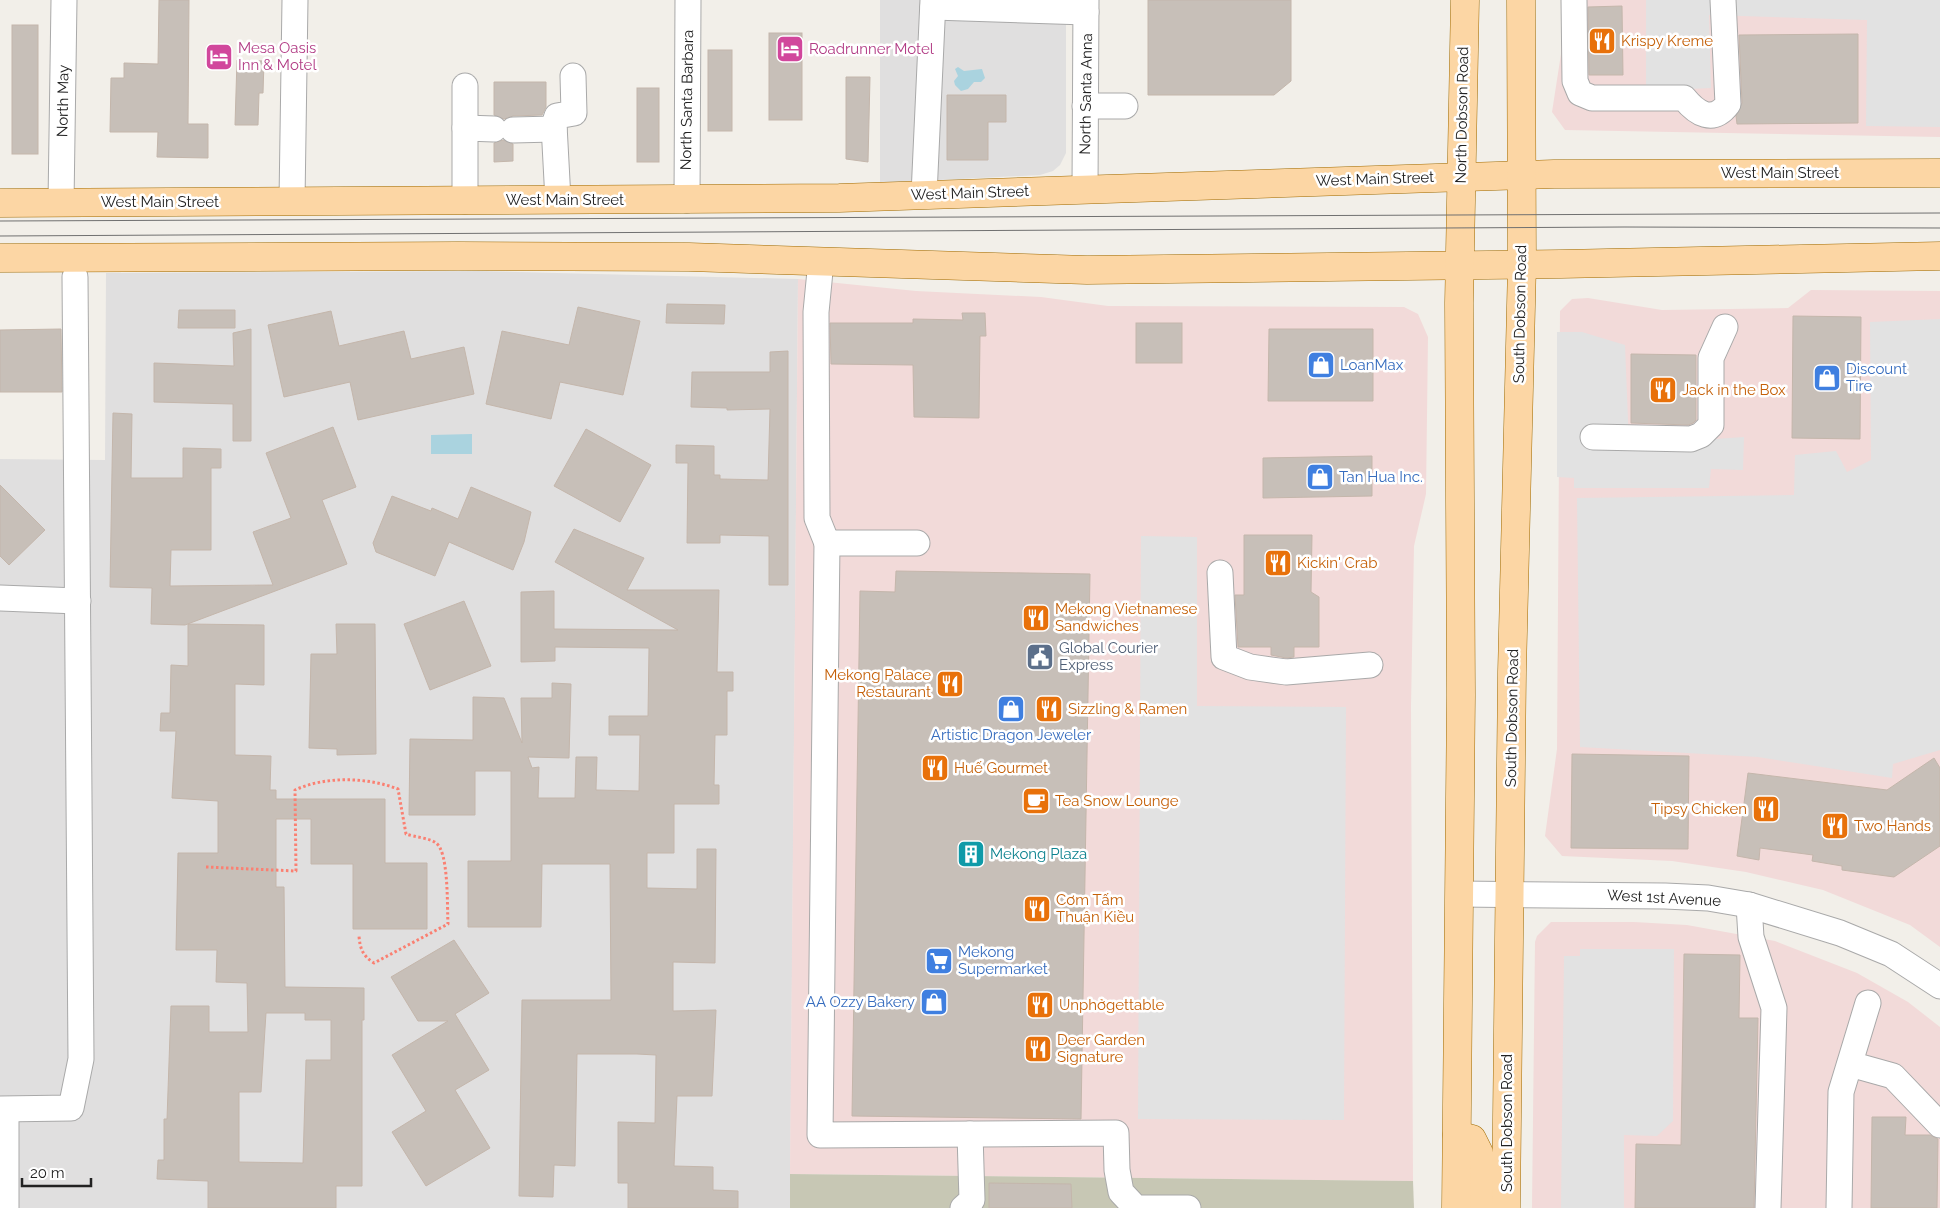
<svg xmlns="http://www.w3.org/2000/svg" width="1940" height="1208" font-family="Raleway,sans-serif">
  <style>
    .residential { fill: #e0dfdf }
    .commercial { fill: #f2dad9 }
    .construction { fill: #c7c7b4 }
    .parking { fill: #e2e2e2 }
    .water { fill: #aad3df }
    .building { fill: #c7bfb8; stroke: #c4b6ab; fill-rule: evenodd }
    .lines { fill: none; stroke-linecap: round; stroke-linejoin: round }
    .minor-casing { stroke: #a9a9a9; stroke-width: 27 }
    .major-casing { stroke: #a06b00; stroke-width: 29 }
    .path { stroke: #fa8072; stroke-width: 3; stroke-dasharray: 2.5 2.5; stroke-linecap: butt }
    .minor { stroke: #fff; stroke-width: 25 }
    .major { stroke: #fcd6a4; stroke-width: 28 }
    .tram { stroke: #707070; stroke-width: 1 }
    .labels { text-anchor: middle; stroke-width: 5; stroke-linejoin: round; paint-order: stroke }
    .food-label { font-size: 15px; fill: #c56008; stroke: #fff; text-anchor: start }
    .hotel-label { font-size: 15px; fill: #b23c85; stroke: #fff; text-anchor: start }
    .street-label { font-size: 15px; fill: #222; stroke: #fff }
    .shop-label { font-size: 15px; fill: #366cbe; stroke: #fff; text-anchor: start }
    .service-label { font-size: 15px; fill: #4e5e75; stroke: #fff; text-anchor: start }
    .culture-label { font-size: 15px; fill: #0d838f; stroke: #fff; text-anchor: start }
  </style>
  <rect width="100%" height="100%" fill="#f2efe9"/>
  <!-- residential -->
  <g class="residential">
    <polygon points="880,0 1066,0 1066,153 1060,165 1053,171 1040,175 880,183"/>
    <polygon points="479,271 798,279 790,1208 0,1208 0,459 105,460 106,273"/>
  </g>
  <!-- commercial -->
  <g class="commercial">
    <polygon points="1562,0 1940,0 1940,137 1565,130 1552,112 1561,54"/>
    <polygon points="798,279 916,291 1041,297 1108,306 1404,307 1418,314 1428,337 1426,494 1414,546 1411,706 1413,1181 790,1174"/>
    <polygon points="1811,290 1940,291 1940,947 1910,925 1823,890 1746,872 1672,861 1562,856 1545,836 1557,749 1560,311 1572,299 1588,298 1662,310 1788,308"/>
    <polygon points="1551,922 1634,922 1687,925 1775,941 1857,973 1908,1002 1940,1027 1940,1208 1532,1208 1535,942 1537,936"/>
  </g>
  <!-- construction -->
  <polygon class="construction" points="790,1174 1413,1181 1414,1208 790,1208"/>
  <!-- parking -->
  <g class="parking">
    <polygon points="1646,0 1940,0 1940,127 1866,126 1867,20 1709,15 1711,88 1646,91"/>
    <polygon points="1940,319 1940,750 1893,764 1892,778 1758,757 1580,747 1577,498 1794,495 1795,455 1836,451 1847,472 1871,460 1870,322"/>
    <polygon points="1557,332 1582,332 1625,345 1629,445 1744,437 1743,470 1711,469 1709,488 1574,488 1574,478 1557,477"/>
    <polygon points="1141,536 1197,537 1197,706 1346,707 1344,1120 1138,1119"/>
    <polygon points="1580,949 1674,949 1673,1121 1657,1136 1624,1135 1624,1208 1561,1208 1564,956 1580,956"/>
  </g>
  <!-- water -->
  <g class="water">
    <polygon points="958,67 964,71 982,69 985,78 981,82 974,82 968,89 961,91 955,85 954,81 958,76 955,69"/>
    <polygon points="472,434 472,454 431,454 431,435"/>
  </g>
  <!-- building -->
  <g class="building">
    <polygon points="159,0 189,0 188,124 208,124 208,158 157,157 158,132 110,132 111,78 124,78 124,63 158,64"/>
    <polygon points="1148,0 1291,0 1291,81 1274,95 1148,95"/>
    <polygon points="1622,6 1623,75 1589,75 1588,7"/>
    <rect x="12" y="25" width="26" height="129"/>
    <rect x="769" y="33" width="33" height="87"/>
    <polygon points="1858,34 1858,123 1737,124 1736,116 1742,103 1739,35"/>
    <rect x="708" y="50" width="24" height="81"/>
    <polygon points="237,60 264,61 263,93 259,93 258,125 235,125"/>
    <polygon points="846,77 870,77 868,162 846,159"/>
    <polygon points="494,82 546,82 546,107 542,115 513,116 504,119 494,115"/>
    <rect x="637" y="88" width="22" height="74"/>
    <polygon points="947,95 1006,95 1006,122 988,122 988,160 947,160"/>
    <polygon points="503,140 513,144 513,161 494,162 494,143"/>
    <polygon points="667,304 725,305 724,324 666,323"/>
    <polygon points="578,307 640,321 623,395 560,382 551,419 486,404 502,331 569,345"/>
    <polygon points="179,310 235,310 235,328 178,328"/>
    <polygon points="331,311 339,346 404,331 411,359 464,347 474,394 358,420 350,382 284,397 268,325"/>
    <polygon points="962,313 985,313 986,336 980,336 979,418 914,417 913,365 831,364 830,323 913,323 913,319 963,320"/>
    <polygon points="1793,316 1861,317 1860,439 1792,438"/>
    <rect x="1136" y="323" width="46" height="40"/>
    <polygon points="61,329 62,392 0,392 0,330"/>
    <polygon points="251,329 251,441 233,441 233,404 154,402 154,363 234,366 233,333"/>
    <polygon points="1269,329 1373,329 1373,401 1268,401"/>
    <polygon points="788,351 788,585 769,585 769,536 720,535 720,543 687,543 688,463 676,463 676,445 714,446 714,475 720,475 720,479 768,480 770,409 727,410 727,408 691,407 692,372 770,372 770,352"/>
    <polygon points="1631,354 1696,355 1696,420 1693,423 1688,425 1631,423"/>
    <polygon points="113,413 132,414 131,478 183,478 183,448 221,449 221,468 211,468 211,550 171,550 170,586 273,585 253,532 291,518 266,453 333,427 356,487 322,500 347,564 185,625 151,624 152,588 110,587"/>
    <polygon points="586,429 651,465 620,522 554,486"/>
    <polygon points="1372,456 1372,496 1263,498 1263,458"/>
    <polygon points="0,485 45,530 9,565 0,556"/>
    <polygon points="471,487 531,512 524,542 513,570 449,542 435,576 376,552 373,543 392,496 431,511 432,508 458,519"/>
    <polygon points="574,529 644,558 627,590 719,590 717,672 733,672 733,691 727,691 727,735 715,735 714,785 719,785 719,804 674,804 674,853 647,853 647,888 697,889 697,849 716,849 715,963 673,962 673,1011 716,1010 712,1096 677,1096 674,1166 713,1167 713,1190 738,1191 738,1208 628,1208 628,1183 618,1183 618,1122 655,1123 656,1055 637,1054 577,1054 575,1166 554,1165 553,1197 519,1196 522,1000 611,1000 610,864 542,864 541,927 468,927 468,861 511,861 511,771 475,771 475,815 409,815 410,739 473,740 473,697 504,698 522,743 521,698 552,698 552,683 571,684 569,758 528,757 532,768 539,767 538,798 575,798 576,757 597,757 596,790 639,791 640,735 609,735 609,716 648,716 649,648 555,647 555,661 521,662 521,592 554,591 554,629 678,630 555,562"/>
    <polygon points="1244,535 1312,535 1311,592 1319,597 1319,647 1294,647 1294,657 1286,658 1271,655 1271,647 1238,647 1235,595 1244,595"/>
    <polygon points="896,571 1090,574 1081,1119 852,1116 860,591 895,592"/>
    <polygon points="464,601 491,666 430,690 404,624"/>
    <path d="M 188,624 L 264,625 L 264,685 L 235,684 L 235,755 L 271,756 L 270,790 L 276,790 L 276,799 L 385,799 L 385,863 L 427,863 L 427,929 L 353,929 L 353,864 L 311,864 L 311,819 L 276,819 L 276,887 L 284,887 L 285,987 L 364,988 L 364,1020 L 362,1020 L 362,1186 L 336,1186 L 336,1208 L 208,1208 L 208,1181 L 157,1179 L 158,1160 L 164,1160 L 164,1119 L 167,1119 L 171,1006 L 209,1006 L 209,1032 L 248,1032 L 247,983 L 216,982 L 217,950 L 176,950 L 178,853 L 218,853 L 218,801 L 172,798 L 176,731 L 160,731 L 161,713 L 170,713 L 171,665 L 188,666 ZM 266,1013 L 305,1013 L 305,1020 L 331,1020 L 331,1060 L 306,1060 L 303,1163 L 239,1162 L 239,1092 L 261,1092 Z"/>
    <polygon points="336,624 375,624 376,754 337,755 337,749 309,748 311,654 337,654"/>
    <polygon points="1572,754 1689,756 1688,849 1571,848"/>
    <polygon points="1934,758 1940,768 1940,846 1894,877 1842,870 1842,866 1812,861 1813,855 1760,848 1759,860 1737,856 1748,773 1887,790"/>
    <polygon points="454,940 489,993 455,1014 489,1070 455,1090 490,1148 426,1186 392,1132 426,1111 392,1055 448,1021 418,1021 391,977"/>
    <polygon points="1684,954 1740,955 1739,1018 1758,1018 1754,1208 1635,1208 1636,1144 1681,1145"/>
    <polygon points="1872,1117 1906,1117 1905,1135 1930,1135 1938,1139 1937,1208 1871,1208"/>
    <polygon points="989,1183 1071,1184 1072,1208 989,1208"/>
  </g>
  <g class="lines">
    <!-- minor casing -->
    <g class="minor-casing">
      <g id="minor">
        <path d="M 1574,0 L 1575,81 L 1580,93 L 1592,98 L 1684,98 C 1697,114 1713,124 1728,104 L 1723,0"/>
        <polyline points="933,7 1086,12"/>
        <polyline points="465,86 465,128"/>
        <polyline points="1085,106 1125,106"/>
        <polyline points="513,130 554,129"/>
        <polyline points="1085,189 1086,0"/>
        <polyline points="924,195 933,0"/>
        <polyline points="558,200 554,125 557,116 574,113 573,76"/>
        <polyline points="687,200 688,0"/>
        <polyline points="292,201 295,0"/>
        <polyline points="465,201 465,128 494,129"/>
        <polyline points="61,203 64,0"/>
        <polyline points="821,261 816,312 817,518 827,543"/>
        <polyline points="1593,437 1691,439 1701,435 1711,425 1711,358 1725,327"/>
        <polyline points="917,543 827,543 820,1135 1116,1133 1117,1170 1121,1192 1136,1208 1188,1208"/>
        <polyline points="1220,573 1224,657 1250,667 1286,672 1370,665"/>
        <polyline points="0,598 78,601"/>
        <polyline points="1459,894 1665,896 1708,898 1749,905 1840,933 1891,954 1940,986"/>
        <polyline points="1749,905 1751,937 1774,1008 1768,1208"/>
        <polyline points="1850,1064 1893,1076 1940,1125"/>
        <polyline points="0,1109 71,1108 81,1059 75,277"/>
        <polyline points="6,1208 6,1110"/>
        <polyline points="963,1208 972,1200 970,1134"/>
        <polyline points="1839,1208 1841,1092 1868,1003"/>
      </g>
    </g>
    <!-- major casing -->
    <g class="major-casing">
      <g id="major">
        <polyline points="0,203 839,198 1554,174 1940,173"/>
        <polyline points="0,258 458,256 689,257 1087,270 1561,264 1940,256"/>
        <polyline points="1457,1135 1472,1139 1479,1153 1482,1202 1487,1208"/>
        <polyline points="1456,1208 1461,695 1459,303 1465,0"/>
        <polyline points="1506,1208 1512,672 1522,265 1521,0"/>
      </g>
    </g>
    <!-- path -->
    <path class="path" d="M 206,867 L 296,871 L 295,790 C 325,776 367,777 398,789 L 406,834 C 414,837 430,838 436,843 C 449,852 447,907 448,924 L 374,963 C 363,956 360,949 359,936"/>
    <!-- minor -->
    <use href="#minor" class="minor"/>
    <!-- major -->
    <use href="#major" class="major"/>
    <!-- tram -->
    <g class="tram">
      <polyline points="0,221 1940,213"/>
      <polyline points="0,236 1624,227 1940,228"/>
    </g>
  </g>
  <!-- icons -->
  <defs>
    <g id="restaurant-square" transform="scale(1.4375)"><rect x="-9" y="-9" width="18" height="18" rx="4" fill="#e8710a" stroke="#fff"/><path d="M-5-6h1v4h1v-4h1v4h1v-4h1v5L-1.5 .5V6h-2V.5L-5-1ZM5-6V6H3V1.5H1.5Q1.5-4 5-6Z" fill="#fff"/></g>
    <g id="hotel-square" transform="scale(1.4375)"><rect x="-9" y="-9" width="18" height="18" rx="4" fill="#d1479c" stroke="#fff"/><path d="M-6-4.5h1.5V1H6V5H4.5V3h-9V5H-6ZM-4 0a1.8 1.8 0 1 1 3.6 0ZM.5 0V-2.5h3Q6-2.5 6 0Z" fill="#fff"/></g>
    <g id="shop-square" transform="scale(1.4375)"><rect x="-9" y="-9" width="18" height="18" rx="4" fill="#3f7fe0" stroke="#fff"/><path d="M-5-2.5h2.3a2.7 3.5 0 0 1 5.4 0H5L5.5 6h-11ZM-1.5-2.5h3a1.5 2.3 0 0 0-3 0Z" fill="#fff"/></g>
    <g id="civic-square" transform="scale(1.4375)"><rect x="-9" y="-9" width="18" height="18" rx="4" fill="#5c6f8a" stroke="#fff"/><path d="M-.6-6.5H3V-4.5H.6V-3L4-1V1h2V6H-6V1h2V-1L-.6-3ZM-1.2 2.5V6h2.4V2.5Z" fill="#fff"/></g>
    <g id="cafe-square" transform="scale(1.4375)"><rect x="-9" y="-9" width="18" height="18" rx="4" fill="#e8710a" stroke="#fff"/><path d="M-5.5-4.5H6V0H3Q3 3.5 0 3.5H-2.5Q-5.5 3.5-5.5 0ZM3-3.2v2h1.7v-2ZM-6 4.5H4V6H-6Z" fill="#fff"/></g>
    <g id="building-square" transform="scale(1.4375)"><rect x="-9" y="-9" width="18" height="18" rx="4" fill="#0f9aa8" stroke="#fff"/><path d="M-4-6H4V6H1V3H-1V6H-4ZM-2.5-4.3h1.7v1.8h-1.7ZM.8-4.3h1.7v1.8H.8ZM-2.5-1h1.7V.8h-1.7ZM.8-1h1.7V.8H.8Z" fill="#fff"/></g>
    <g id="supermarket-square" transform="scale(1.4375)"><rect x="-9" y="-9" width="18" height="18" rx="4" fill="#3f7fe0" stroke="#fff"/><path d="M-6-5.5h2.5l.6 2H6L4.5 2H-2.5L-4.4-4H-6ZM-1.5 3.2a1.3 1.3 0 1 0 .1 0ZM3 3.2a1.3 1.3 0 1 0 .1 0Z" fill="#fff"/></g>
  </defs>
  <g fill-rule="evenodd">
    <use href="#restaurant-square" x="1602" y="41"/>
    <use href="#hotel-square" x="790" y="49"/>
    <use href="#hotel-square" x="219" y="57"/>
    <use href="#shop-square" x="1321" y="365"/>
    <use href="#shop-square" x="1827" y="378"/>
    <use href="#restaurant-square" x="1663" y="390"/>
    <use href="#shop-square" x="1320" y="477"/>
    <use href="#restaurant-square" x="1278" y="563"/>
    <use href="#restaurant-square" x="1036" y="618"/>
    <use href="#civic-square" x="1040" y="657"/>
    <use href="#restaurant-square" x="950" y="684"/>
    <use href="#shop-square" x="1011" y="709"/>
    <use href="#restaurant-square" x="1049" y="709"/>
    <use href="#restaurant-square" x="935" y="768"/>
    <use href="#cafe-square" x="1036" y="801"/>
    <use href="#restaurant-square" x="1766" y="809"/>
    <use href="#restaurant-square" x="1835" y="826"/>
    <use href="#building-square" x="971" y="854"/>
    <use href="#restaurant-square" x="1037" y="909"/>
    <use href="#supermarket-square" x="939" y="961"/>
    <use href="#shop-square" x="934" y="1002"/>
    <use href="#restaurant-square" x="1040" y="1005"/>
    <use href="#restaurant-square" x="1038" y="1049"/>
  </g>
  <g class="labels">
    <!-- food labels -->
    <g class="food-label">
      <text x="1621" y="46">Krispy Kreme</text>
      <text x="1682" y="395">Jack in the Box</text>
      <text x="1297" y="568">Kickin' Crab</text>
      <text x="1055" y="614">Mekong Vietnamese<tspan x="1055" dy="17">Sandwiches</tspan></text>
      <text x="931" y="680" text-anchor="end">Mekong Palace<tspan x="931" dy="17">Restaurant</tspan></text>
      <text x="1068" y="714">Sizzling &amp; Ramen</text>
      <text x="954" y="773">Huế Gourmet</text>
      <text x="1055" y="806">Tea Snow Lounge</text>
      <text x="1747" y="814" text-anchor="end">Tipsy Chicken</text>
      <text x="1854" y="831">Two Hands</text>
      <text x="1056" y="905">Cơm Tấm<tspan x="1056" dy="17">Thuận Kiều</tspan></text>
      <text x="1059" y="1010">Unphởgettable</text>
      <text x="1057" y="1045">Deer Garden<tspan x="1057" dy="17">Signature</tspan></text>
    </g>
    <!-- hotel labels -->
    <g class="hotel-label">
      <text x="238" y="53">Mesa Oasis<tspan x="238" dy="17">Inn &amp; Motel</tspan></text>
      <text x="809" y="54">Roadrunner Motel</text>
    </g>
    <!-- street labels -->
    <g class="street-label">
      <text transform="translate(1086 94) rotate(-89)" y="5">North Santa Anna</text>
      <text transform="translate(687 100) rotate(-89)" y="5">North Santa Barbara</text>
      <text transform="translate(63 101) rotate(-89)" y="5">North May</text>
      <text transform="translate(1462 115) rotate(-89)" y="5">North Dobson Road</text>
      <text x="1780" y="178">West Main Street</text>
      <text transform="translate(1375 179) rotate(-2)" y="5">West Main Street</text>
      <text transform="translate(970 193) rotate(-2)" y="5">West Main Street</text>
      <text x="565" y="205">West Main Street</text>
      <text x="160" y="207">West Main Street</text>
      <text transform="translate(1520 314) rotate(-89)" y="5">South Dobson Road</text>
      <text transform="translate(1512 718) rotate(-89)" y="5">South Dobson Road</text>
      <text transform="translate(1664 898) rotate(3)" y="5">West 1st Avenue</text>
      <text transform="translate(1507 1123) rotate(-90)" y="5">South Dobson Road</text>
    </g>
    <!-- shop labels -->
    <g class="shop-label">
      <text x="1340" y="370">LoanMax</text>
      <text x="1846" y="374">Discount<tspan x="1846" dy="17">Tire</tspan></text>
      <text x="1339" y="482">Tan Hua Inc.</text>
      <text x="1011" y="740" text-anchor="middle">Artistic Dragon Jeweler</text>
      <text x="958" y="957">Mekong<tspan x="958" dy="17">Supermarket</tspan></text>
      <text x="915" y="1007" text-anchor="end">AA Ozzy Bakery</text>
    </g>
    <!-- service labels -->
    <g class="service-label">
      <text x="1059" y="653">Global Courier<tspan x="1059" dy="17">Express</tspan></text>
    </g>
    <!-- culture labels -->
    <g class="culture-label">
      <text x="990" y="859">Mekong Plaza</text>
    </g>
  </g>
  <!-- scale -->
  <path d="M22 1178v8h69v-8" fill="none" stroke="#222222" stroke-width="2.5"/>
  <text x="30" y="1178" font-size="15" fill="#222222" stroke="#ffffff" stroke-width="4" paint-order="stroke">20 m</text>
</svg>
